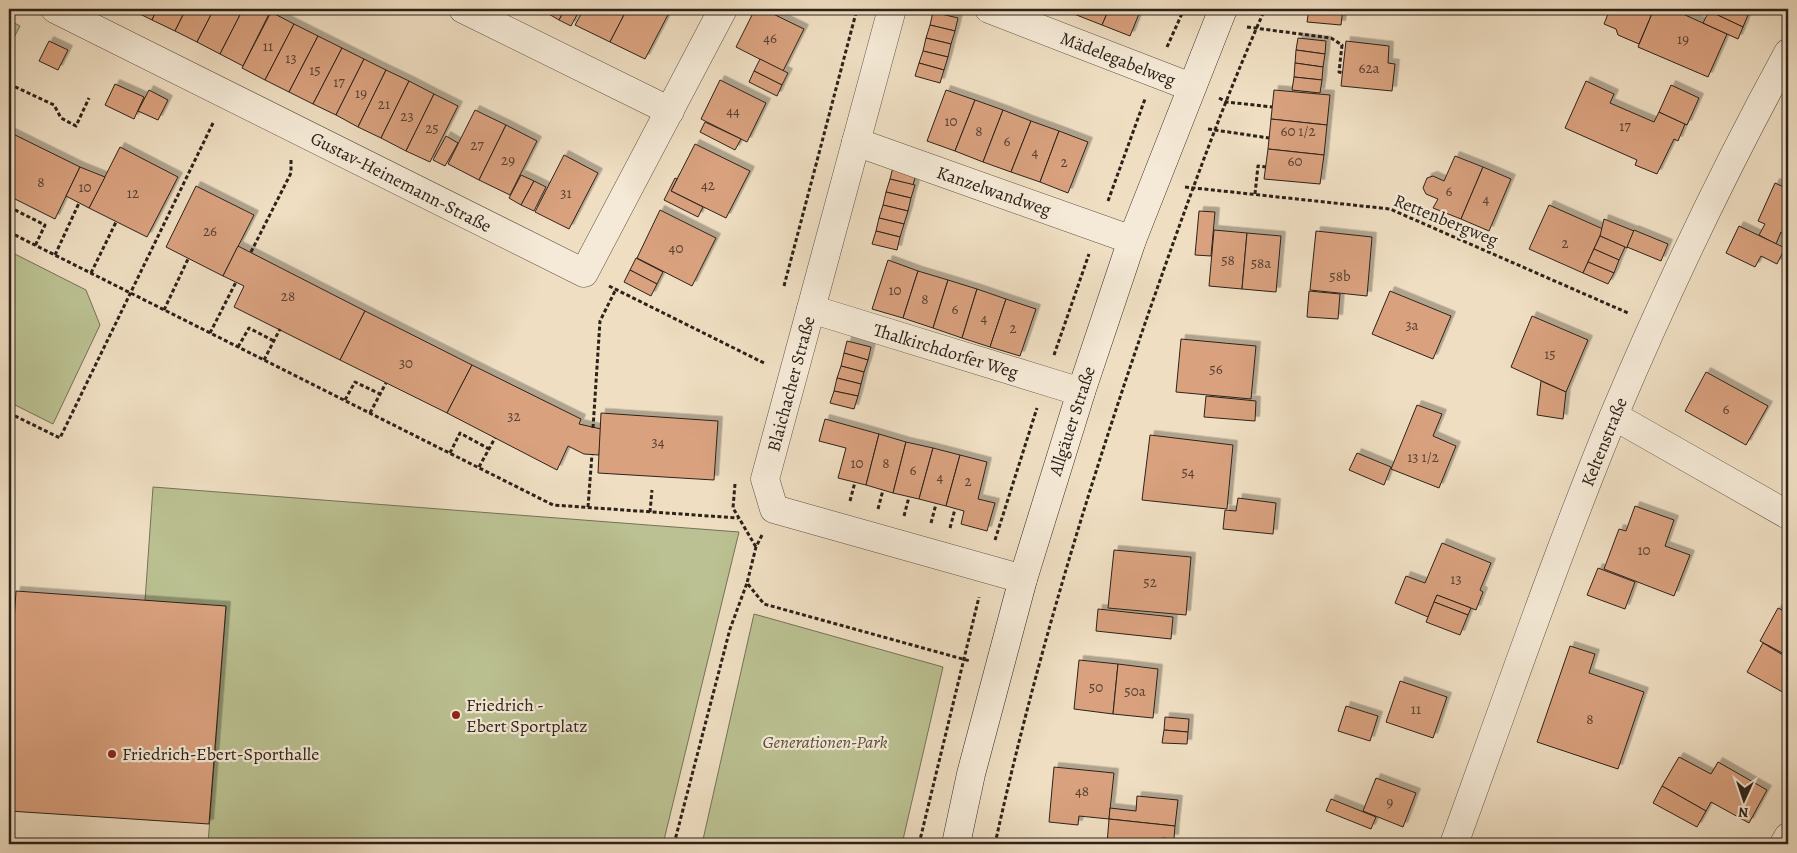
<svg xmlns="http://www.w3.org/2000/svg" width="1797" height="853" font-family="Alegreya,serif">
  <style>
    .green { fill: #bbc192; stroke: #747256 }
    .building { fill: #d9a17e; stroke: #2d221a; filter: url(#shadow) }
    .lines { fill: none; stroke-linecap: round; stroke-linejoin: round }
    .minor-casing { stroke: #5e5144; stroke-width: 29 }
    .secondary-casing { stroke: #2d221a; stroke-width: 29 }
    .path { stroke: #2d221a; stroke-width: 3; stroke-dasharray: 4 2.5; stroke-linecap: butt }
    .minor { stroke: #f5ead7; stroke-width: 28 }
    .secondary { stroke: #f5ead7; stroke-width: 28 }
    .poi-dot { fill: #8f2418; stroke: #f5ead7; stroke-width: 2 }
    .labels { text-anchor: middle; stroke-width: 4.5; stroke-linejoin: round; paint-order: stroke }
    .number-label { font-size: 15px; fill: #584233 }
    .street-label { font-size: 18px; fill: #2d221a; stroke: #f5ead7 }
    .poi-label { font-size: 18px; fill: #2d221a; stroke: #f5ead7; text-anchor: start }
    .park-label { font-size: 18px; font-style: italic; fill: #58523e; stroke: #f5ead7 }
  </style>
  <defs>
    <filter id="shadow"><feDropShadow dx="4.5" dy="-4.5" stdDeviation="0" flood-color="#0004"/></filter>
  </defs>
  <rect width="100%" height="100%" fill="#efdec2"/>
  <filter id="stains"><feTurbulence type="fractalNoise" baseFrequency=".004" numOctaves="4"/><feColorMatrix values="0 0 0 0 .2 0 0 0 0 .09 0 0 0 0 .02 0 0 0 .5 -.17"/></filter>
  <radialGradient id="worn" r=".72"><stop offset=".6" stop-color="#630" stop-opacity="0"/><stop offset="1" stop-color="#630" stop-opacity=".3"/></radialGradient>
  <!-- green -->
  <g class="green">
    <polygon points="9,20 20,26 9,47"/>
    <polygon points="9,251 86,290 100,325 53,424 9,402"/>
    <polygon points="153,487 739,532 663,844 208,844 226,607 145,601"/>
    <polygon points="754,614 943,667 902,844 702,844"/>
  </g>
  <!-- building -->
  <g class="building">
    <polygon points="130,9 157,9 152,20"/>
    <polygon points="157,9 186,9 175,31 152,20"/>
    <polygon points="186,9 214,9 197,42 175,31"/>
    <polygon points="214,9 243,9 220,54 197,42"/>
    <polygon points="243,9 263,9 270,12 243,66 220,54"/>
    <polygon points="549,9 565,9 559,20 547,13"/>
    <polygon points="565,9 580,9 571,26 559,20"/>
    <polygon points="584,9 627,9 610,42 575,25"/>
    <polygon points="627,9 671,9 645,59 610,42"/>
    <polygon points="755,9 763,9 804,29 783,71 736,47"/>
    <polygon points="1061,9 1076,9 1074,14"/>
    <polygon points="1076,9 1109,9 1102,25 1074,14"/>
    <polygon points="1109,9 1141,9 1130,36 1102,25"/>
    <polygon points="1309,9 1343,9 1341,25 1307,22"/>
    <polygon points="1610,9 1654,9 1639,44 1618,35 1616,29 1604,24"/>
    <polygon points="1654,9 1672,9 1727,34 1708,77 1638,47"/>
    <polygon points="1710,9 1736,9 1748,15 1743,27 1709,11"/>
    <polygon points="1709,11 1743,27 1738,39 1703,23"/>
    <polygon points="271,12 294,24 265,80 242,68"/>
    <polygon points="933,12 958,18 955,31 930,25"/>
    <polygon points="294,24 318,36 289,92 265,80"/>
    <polygon points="930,25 955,31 951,44 926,38"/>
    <polygon points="318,36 342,48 313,104 289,92"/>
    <polygon points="926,38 951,44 948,57 923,51"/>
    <polygon points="1298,38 1326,41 1325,54 1296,50"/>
    <polygon points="49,41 68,50 58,70 39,61"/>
    <polygon points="1346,41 1389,46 1388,63 1395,64 1392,91 1341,86"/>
    <polygon points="342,48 364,59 336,115 313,104"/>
    <polygon points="1296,50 1325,54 1323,67 1295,63"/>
    <polygon points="923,51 948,57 944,70 919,63"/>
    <polygon points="364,59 386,70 358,127 336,115"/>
    <polygon points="760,59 788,73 782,85 754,71"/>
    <polygon points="919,63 944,70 940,83 915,76"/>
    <polygon points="1295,63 1323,67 1322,80 1294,77"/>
    <polygon points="386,70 409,81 381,138 358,127"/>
    <polygon points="754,71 782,85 777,96 749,82"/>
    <polygon points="1294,77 1322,80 1320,93 1292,90"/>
    <polygon points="720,80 766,103 747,142 701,119"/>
    <polygon points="409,81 434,94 406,151 381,138"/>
    <polygon points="1586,81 1614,94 1610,103 1654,122 1659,112 1685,124 1678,141 1674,139 1657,174 1635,165 1637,160 1565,128"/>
    <polygon points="115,84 144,97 134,119 105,105"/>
    <polygon points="1671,85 1699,98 1687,125 1659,112"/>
    <polygon points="149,90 168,100 158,120 138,111"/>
    <polygon points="946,90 975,100 955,151 927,141"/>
    <polygon points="1274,90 1330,95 1327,125 1271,119"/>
    <polygon points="434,94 458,106 430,162 406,151"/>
    <polygon points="975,100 1003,110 983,162 955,151"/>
    <polygon points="475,110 506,125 479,180 448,164"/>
    <polygon points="1003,110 1031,121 1011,172 983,162"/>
    <polygon points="1271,119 1327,125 1324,155 1268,149"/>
    <polygon points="1031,121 1059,131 1040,182 1011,172"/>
    <polygon points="705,122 741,139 735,150 700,132"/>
    <polygon points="506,125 537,141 510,195 479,180"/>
    <polygon points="1059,131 1088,142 1068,193 1040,182"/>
    <polygon points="9,132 80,167 55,219 9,196"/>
    <polygon points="446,136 458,143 445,166 433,160"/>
    <polygon points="695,144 750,171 726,218 671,191"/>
    <polygon points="120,147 178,177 147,237 89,208"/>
    <polygon points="1268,149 1324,155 1320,184 1264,179"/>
    <polygon points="564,155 598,173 569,229 535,212"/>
    <polygon points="1455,156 1483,167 1461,219 1433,208 1438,199 1426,194 1423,188 1427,178 1433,176 1444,181"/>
    <polygon points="894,163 917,171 913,185 890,179"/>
    <polygon points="80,167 105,177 89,208 66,196"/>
    <polygon points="1483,167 1511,179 1489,231 1461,219"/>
    <polygon points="521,175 534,181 521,205 509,198"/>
    <polygon points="675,178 677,179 671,191 703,207 698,217 664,200"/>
    <polygon points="890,179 915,185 911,198 886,192"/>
    <polygon points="534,181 546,187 534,211 521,205"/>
    <polygon points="1775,183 1788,189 1788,235 1781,232 1776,244 1759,235 1765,224 1758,221"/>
    <polygon points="196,186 254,215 223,276 166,247"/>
    <polygon points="886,192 911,198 908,211 883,205"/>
    <polygon points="883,205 908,211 904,224 879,218"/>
    <polygon points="1549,205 1603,229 1583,273 1529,249"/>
    <polygon points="660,210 716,238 692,286 637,258"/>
    <polygon points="1199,211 1215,212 1211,256 1195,255"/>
    <polygon points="879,218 904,224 900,237 876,231"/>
    <polygon points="1604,219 1634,231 1627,248 1600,236"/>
    <polygon points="1739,226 1785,248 1777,264 1761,256 1755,267 1726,253"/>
    <polygon points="1214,230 1247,233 1242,289 1209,286"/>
    <polygon points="1634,230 1668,244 1661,261 1627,247"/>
    <polygon points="876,231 900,237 897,250 872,244"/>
    <polygon points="1316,231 1372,237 1367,296 1310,290"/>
    <polygon points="1247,233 1281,236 1276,292 1242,289"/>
    <polygon points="1600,236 1625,247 1619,260 1594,249"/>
    <polygon points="238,246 365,311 340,360 234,307 244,286 223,276"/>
    <polygon points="1594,249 1619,260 1614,273 1588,262"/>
    <polygon points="636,258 663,272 657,284 630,270"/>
    <polygon points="888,260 918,271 903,318 872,309"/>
    <polygon points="1588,262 1614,273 1608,284 1583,273"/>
    <polygon points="630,270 657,284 651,296 624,282"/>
    <polygon points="918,271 948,280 933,328 903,318"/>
    <polygon points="948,280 977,289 962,338 933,328"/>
    <polygon points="977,289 1006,299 990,347 962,338"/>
    <polygon points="1309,291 1340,294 1338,319 1307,317"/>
    <polygon points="1390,291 1451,316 1433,359 1372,334"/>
    <polygon points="1006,299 1036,309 1020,356 990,347"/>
    <polygon points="365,311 472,365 447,413 340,360"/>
    <polygon points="1532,316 1588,340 1566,392 1511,367"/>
    <polygon points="1181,339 1256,346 1251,399 1176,392"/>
    <polygon points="847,341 871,347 868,360 844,353"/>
    <polygon points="844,353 868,360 864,372 841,366"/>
    <polygon points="472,365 581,419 579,424 601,429 599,455 584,454 568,446 557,470 447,413"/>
    <polygon points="841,366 864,372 861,384 837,378"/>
    <polygon points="1706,372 1768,406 1746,445 1685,411"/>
    <polygon points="837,378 861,384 858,396 834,391"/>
    <polygon points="1541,381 1566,392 1563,419 1537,415"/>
    <polygon points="834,391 858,396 854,409 830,403"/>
    <polygon points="1206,396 1256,401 1255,421 1204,417"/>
    <polygon points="1417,405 1442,414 1433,436 1456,446 1439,488 1391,469"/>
    <polygon points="601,413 718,421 714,480 598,473"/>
    <polygon points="825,419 879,434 866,485 838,478 846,448 819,441"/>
    <polygon points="879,434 906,442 893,493 866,485"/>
    <polygon points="1150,435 1233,445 1227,509 1142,500"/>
    <polygon points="906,442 933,448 919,499 893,493"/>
    <polygon points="933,448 960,455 946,506 919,499"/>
    <polygon points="1357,453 1391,467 1384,485 1349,470"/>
    <polygon points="960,455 987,462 978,499 995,503 987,531 961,524 964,511 946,506"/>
    <polygon points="1238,498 1276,503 1273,534 1223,529 1225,510 1236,511"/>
    <polygon points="1635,506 1674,520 1665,546 1690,555 1674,596 1604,569 1619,529 1626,531"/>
    <polygon points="1442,543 1491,563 1480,590 1483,592 1476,610 1437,595 1428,617 1395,603 1406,576 1425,583"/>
    <polygon points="1114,550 1191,557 1186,615 1108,608"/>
    <polygon points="1598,568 1635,582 1625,609 1587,595"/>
    <polygon points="16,591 226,606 209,824 9,811 9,698"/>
    <polygon points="1437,595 1471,608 1468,615 1434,602"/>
    <polygon points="1434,602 1468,615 1460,635 1426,622"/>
    <polygon points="1788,603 1788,656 1760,641 1778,608 1784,611"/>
    <polygon points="1098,609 1173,617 1171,639 1096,631"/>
    <polygon points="1763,643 1788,658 1788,689 1786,694 1747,672"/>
    <polygon points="1570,646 1595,654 1589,673 1644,692 1618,769 1537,742"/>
    <polygon points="1079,660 1118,664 1113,714 1074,709"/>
    <polygon points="1118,664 1158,669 1153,718 1113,714"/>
    <polygon points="1400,681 1447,697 1433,738 1386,722"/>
    <polygon points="1346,706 1378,716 1370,741 1338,731"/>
    <polygon points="1165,717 1189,719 1188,732 1164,730"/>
    <polygon points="1164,730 1188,732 1187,744 1162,743"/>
    <polygon points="1679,757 1711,774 1718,762 1767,790 1749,823 1711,802 1706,811 1662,786"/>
    <polygon points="1054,767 1114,773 1109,819 1079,816 1078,825 1049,822"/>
    <polygon points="1376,778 1416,793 1403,827 1363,811"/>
    <polygon points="1662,786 1706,811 1697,827 1653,803"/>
    <polygon points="1137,796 1178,800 1175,826 1109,819 1110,808 1136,811"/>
    <polygon points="1331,799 1376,817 1371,829 1326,811"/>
    <polygon points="1109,819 1175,826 1174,839 1162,838 1161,844 1107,844"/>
  </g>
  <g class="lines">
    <!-- minor casing -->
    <g class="minor-casing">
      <g id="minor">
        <polyline points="55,9 584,273 723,9"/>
        <polyline points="463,9 670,111"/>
        <polyline points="892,9 765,479 774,509 1023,579"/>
        <polyline points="989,9 1191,87"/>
        <polyline points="856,142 1132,240"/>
        <polyline points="811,309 1081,392"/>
        <polyline points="1614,416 1788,515"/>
        <path d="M 1454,844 C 1506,701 1556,556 1614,415 C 1666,292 1724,170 1788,53"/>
        <polyline points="1784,844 1788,837"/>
      </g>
    </g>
    <!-- secondary casing -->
    <g class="secondary-casing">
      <polyline id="secondary" points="956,844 971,774 1023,579 1081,392 1132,240 1223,9"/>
    </g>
    <!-- path -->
    <g class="path">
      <polyline points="1247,27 1331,38 1342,45 1339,72 1343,73"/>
      <polyline points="1167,47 1184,9"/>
      <polyline points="9,84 54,105 61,118 76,126 89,98"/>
      <polyline points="1219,98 1227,102 1272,107"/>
      <polyline points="1208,129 1269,138"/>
      <polyline points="1185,187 1390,209 1628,313"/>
      <polyline points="1255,194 1258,166 1266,167"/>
      <polyline points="1108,201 1145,99"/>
      <polyline points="9,207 45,225 35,246"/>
      <polyline points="9,232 553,505 738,518"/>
      <polyline points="251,252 291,173 291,160"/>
      <polyline points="55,255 79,203"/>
      <polyline points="91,273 116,222"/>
      <polyline points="609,286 764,363"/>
      <polyline points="784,286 857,9"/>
      <polyline points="164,310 188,259"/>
      <polyline points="210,333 236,282"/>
      <polyline points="238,347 249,328 274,341"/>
      <polyline points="1054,355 1089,254"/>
      <polyline points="264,360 280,329"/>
      <polyline points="345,400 355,382 380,394"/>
      <polyline points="9,413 60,438 214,121"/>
      <polyline points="370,413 386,383"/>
      <polyline points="593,428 600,321 616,289"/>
      <polyline points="450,453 460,433 489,449"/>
      <polyline points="479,467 495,438"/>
      <polyline points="735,484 733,508 756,547"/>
      <polyline points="850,501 855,482"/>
      <polyline points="588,507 592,454"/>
      <polyline points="878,509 883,490"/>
      <polyline points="650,512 652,490"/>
      <polyline points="904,516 909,497"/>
      <polyline points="931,523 936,504"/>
      <polyline points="950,528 955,509"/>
      <polyline points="762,535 756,547 747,583 764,604 970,661"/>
      <polyline points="995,540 1037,408"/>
      <polyline points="9,842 34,844"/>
      <polyline points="674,844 730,629 747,583"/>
      <polyline points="919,844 979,597"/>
      <path d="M 995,844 C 1035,662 1090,482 1151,306 C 1186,206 1222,105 1265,9"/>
    </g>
    <!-- minor -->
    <use href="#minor" class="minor"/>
    <!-- secondary -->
    <use href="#secondary" class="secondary"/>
  </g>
  <!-- markers -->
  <g class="poi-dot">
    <circle cx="456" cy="715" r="5"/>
    <circle cx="112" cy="754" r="5"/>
  </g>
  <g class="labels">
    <!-- number labels -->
    <g class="number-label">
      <text x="770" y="43">46</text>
      <text x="1683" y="44">19</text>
      <text x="268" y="51">11</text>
      <text x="291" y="63">13</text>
      <text x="1369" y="73">62a</text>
      <text x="315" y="75">15</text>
      <text x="339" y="87">17</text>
      <text x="361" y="98">19</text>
      <text x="384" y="109">21</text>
      <text x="733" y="116">44</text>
      <text x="407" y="121">23</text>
      <text x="951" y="126">10</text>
      <text x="1625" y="131">17</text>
      <text x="432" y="133">25</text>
      <text x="979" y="136">8</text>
      <text x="1298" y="136">60 1/2</text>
      <text x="1007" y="146">6</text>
      <text x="477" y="150">27</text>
      <text x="1035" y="157">4</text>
      <text x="508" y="165">29</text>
      <text x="1295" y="166">60</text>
      <text x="1064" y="167">2</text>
      <text x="41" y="187">8</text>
      <text x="708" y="190">42</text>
      <text x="85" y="192">10</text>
      <text x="1449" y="196">6</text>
      <text x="133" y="198">12</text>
      <text x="566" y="198">31</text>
      <text x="1486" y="204">4</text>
      <text x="210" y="236">26</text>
      <text x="1565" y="248">2</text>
      <text x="676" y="253">40</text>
      <text x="1228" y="265">58</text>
      <text x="1261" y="268">58a</text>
      <text x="1340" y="281">58b</text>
      <text x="895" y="295">10</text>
      <text x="288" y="301">28</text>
      <text x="925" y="304">8</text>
      <text x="955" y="314">6</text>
      <text x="984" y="323">4</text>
      <text x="1412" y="330">3a</text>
      <text x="1013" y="333">2</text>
      <text x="1550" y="359">15</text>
      <text x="406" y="368">30</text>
      <text x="1216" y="374">56</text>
      <text x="1726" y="414">6</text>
      <text x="514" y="421">32</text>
      <text x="658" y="447">34</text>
      <text x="1423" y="462">13 1/2</text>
      <text x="857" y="468">10</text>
      <text x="886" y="468">8</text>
      <text x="913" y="475">6</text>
      <text x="1188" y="477">54</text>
      <text x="940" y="482">4</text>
      <text x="968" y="486">2</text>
      <text x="1644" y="555">10</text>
      <text x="1456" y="584">13</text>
      <text x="1150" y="587">52</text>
      <text x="1096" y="692">50</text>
      <text x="1135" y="696">50a</text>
      <text x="1416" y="714">11</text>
      <text x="1590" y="724">8</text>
      <text x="1082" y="796">48</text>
      <text x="1390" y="807">9</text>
    </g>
    <!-- street labels -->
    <g class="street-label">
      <text transform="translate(1118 59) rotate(21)" y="6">Mädelegabelweg</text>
      <text transform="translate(401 182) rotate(27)" y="6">Gustav-Heinemann-Straße</text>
      <text transform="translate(994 191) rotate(19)" y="6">Kanzelwandweg</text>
      <text transform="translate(1446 220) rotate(22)" y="6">Rettenbergweg</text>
      <text transform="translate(946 351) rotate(17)" y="6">Thalkirchdorfer Weg</text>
      <text transform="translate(791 384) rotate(-75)" y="6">Blaichacher Straße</text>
      <text transform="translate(1072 421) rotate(-72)" y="6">Allgäuer Straße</text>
      <text transform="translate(1604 442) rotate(-68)" y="6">Keltenstraße</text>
    </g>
    <!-- poi labels -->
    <g class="poi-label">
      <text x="466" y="711">Friedrich -<tspan x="466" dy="21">Ebert Sportplatz</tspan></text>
      <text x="122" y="760">Friedrich-Ebert-Sporthalle</text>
    </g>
    <!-- park labels -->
    <g class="park-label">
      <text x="825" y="748">Generationen-Park</text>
    </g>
  </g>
  <!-- margin -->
  <rect width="1797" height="853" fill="none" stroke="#efdec2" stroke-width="30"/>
  <rect x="10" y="10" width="1777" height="833" fill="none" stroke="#2d221a" stroke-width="2.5"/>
  <rect x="15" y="15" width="1767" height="823" fill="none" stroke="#2d221a"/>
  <!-- north arrow -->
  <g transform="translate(1744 800) rotate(183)" stroke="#f5ead7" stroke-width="4" paint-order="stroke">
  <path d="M0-4L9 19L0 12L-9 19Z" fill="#2d221a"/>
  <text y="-8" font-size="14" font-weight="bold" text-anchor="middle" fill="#2d221a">N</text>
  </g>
  <rect width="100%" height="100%" filter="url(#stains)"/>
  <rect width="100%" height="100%" fill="url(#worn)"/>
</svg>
